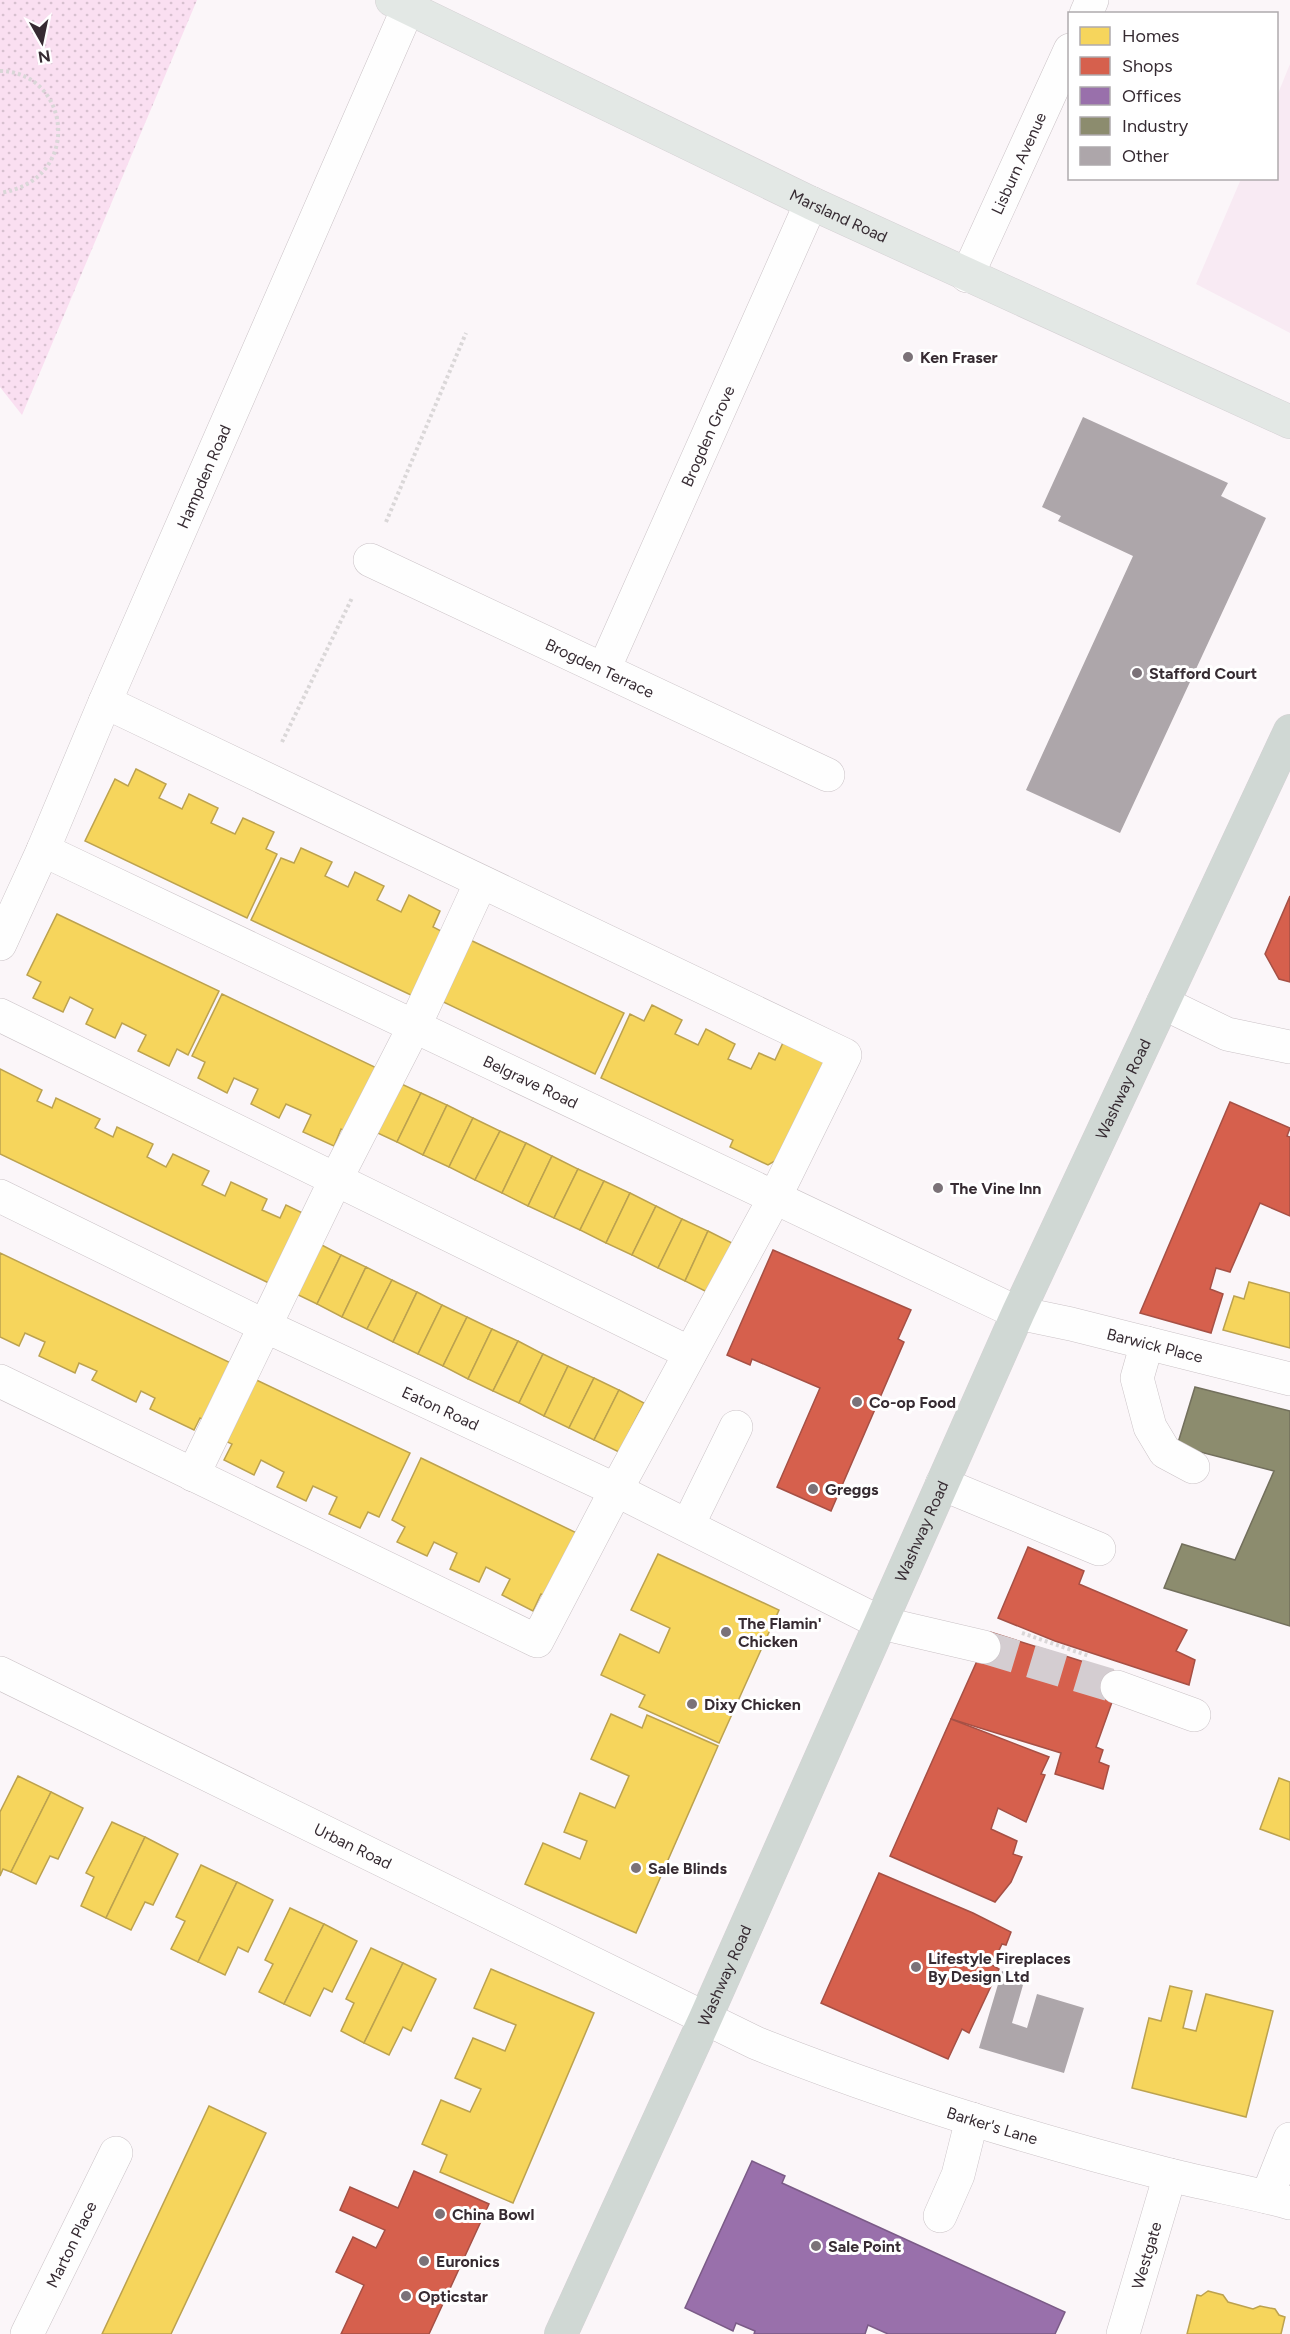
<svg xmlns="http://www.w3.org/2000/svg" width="1290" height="2334" font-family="Figtree,sans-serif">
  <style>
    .built { fill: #f8eaf3 }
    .park { fill: url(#park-dots) }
    .homes { fill: #f6d55c; stroke: #bca24f; stroke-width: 1.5 }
    .shops { fill: #d6604d; stroke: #a65045; stroke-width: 1.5 }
    .offices { fill: #9970ab; stroke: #7b5b87; stroke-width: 1.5 }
    .industry { fill: #8c8c6e; stroke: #726f5c; stroke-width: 1.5 }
    .building { fill: #ada6aa }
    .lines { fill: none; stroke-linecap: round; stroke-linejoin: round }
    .minor-tunnel { stroke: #d4cdd1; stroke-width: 33; stroke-dasharray: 33 16; stroke-linecap: butt }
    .minor-casing { stroke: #cac2c6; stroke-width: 34 }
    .major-casing { stroke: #d5d1d4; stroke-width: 34 }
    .highway-casing { stroke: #d5d1d4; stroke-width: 34 }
    .path { stroke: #dad7d8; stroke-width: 4; stroke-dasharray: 3 3; stroke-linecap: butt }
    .minor { stroke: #fefefe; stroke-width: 33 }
    .major { stroke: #e3e8e5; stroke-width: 33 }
    .highway { stroke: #d0d8d4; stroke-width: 33 }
    .poi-dot { fill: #7b7278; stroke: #fff; stroke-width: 2 }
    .labels { text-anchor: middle; stroke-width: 6; stroke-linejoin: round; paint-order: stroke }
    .street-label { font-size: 16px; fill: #362b32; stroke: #fff }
    .poi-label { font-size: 16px; font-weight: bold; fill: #362b32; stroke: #fff; text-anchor: start }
  </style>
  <defs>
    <pattern id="park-dots" width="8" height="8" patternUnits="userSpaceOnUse" patternTransform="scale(1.5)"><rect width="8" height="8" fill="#fadff1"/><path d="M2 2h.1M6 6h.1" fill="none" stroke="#d7c0cf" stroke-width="1.8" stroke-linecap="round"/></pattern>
  </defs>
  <rect width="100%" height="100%" fill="#fbf6f9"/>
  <!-- built -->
  <polygon class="built" points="1290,64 1290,333 1196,284 1241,179 1276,178 1277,96"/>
  <!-- park -->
  <polygon class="park" points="0,0 197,0 22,415 0,387"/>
  <!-- homes -->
  <g class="homes">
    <polygon points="136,769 166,784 159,798 182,809 189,794 218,808 211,823 235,834 243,818 274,832 266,849 277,854 247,918 85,841 115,779 128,786"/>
    <polygon points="301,848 332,862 325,876 348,887 355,872 384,886 377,900 401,912 409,895 440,911 433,927 443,932 413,996 251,920 281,858 294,863"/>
    <polygon points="57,914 219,991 188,1055 177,1049 169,1066 138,1051 146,1035 122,1023 115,1038 86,1024 93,1009 70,997 63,1012 33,998 41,982 27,975"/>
    <polygon points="466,938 624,1013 595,1074 437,999"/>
    <polygon points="222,994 383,1071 353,1135 341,1129 334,1146 303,1132 311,1115 286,1104 279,1118 251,1104 258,1089 234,1078 227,1093 198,1078 205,1062 192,1056"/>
    <polygon points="652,1005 682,1020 675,1034 698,1045 706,1029 735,1044 728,1059 751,1069 759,1053 775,1060 787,1034 829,1054 780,1158 768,1165 730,1147 733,1140 601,1078 630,1014 644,1021"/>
    <polygon points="0,1069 42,1090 37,1101 52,1108 56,1098 100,1119 95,1128 113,1137 117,1127 153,1144 147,1157 166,1167 173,1154 209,1171 202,1185 225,1196 231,1182 267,1199 262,1210 280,1218 286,1205 311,1217 277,1287 0,1154"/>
    <polygon points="395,1081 421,1093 397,1142 371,1130"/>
    <polygon points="421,1093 447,1105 423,1155 397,1142"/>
    <polygon points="447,1105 473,1118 449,1167 423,1155"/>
    <polygon points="473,1118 500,1131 475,1180 449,1167"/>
    <polygon points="500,1131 526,1143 502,1193 475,1180"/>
    <polygon points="526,1143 552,1156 528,1206 502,1193"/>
    <polygon points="552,1156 578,1169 554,1218 528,1206"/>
    <polygon points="578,1169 604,1181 580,1230 554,1218"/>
    <polygon points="604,1181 630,1193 606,1243 580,1230"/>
    <polygon points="630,1193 656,1206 632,1255 606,1243"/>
    <polygon points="656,1206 682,1219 658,1268 632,1255"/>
    <polygon points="682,1219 708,1231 685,1281 658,1268"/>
    <polygon points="708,1231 734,1244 711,1294 685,1281"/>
    <polygon points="316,1242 341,1255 317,1304 292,1292"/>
    <polygon points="0,1253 233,1364 206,1421 200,1418 194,1430 150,1409 155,1398 141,1391 136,1402 92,1380 97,1371 79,1363 75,1373 39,1356 45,1342 25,1333 19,1346 0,1337"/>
    <polygon points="341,1255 366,1267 342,1317 317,1304"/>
    <polygon points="366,1267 392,1280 367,1329 342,1317"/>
    <polygon points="392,1280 417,1292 393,1342 367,1329"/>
    <polygon points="1249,1282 1290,1293 1290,1348 1223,1330 1234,1296 1244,1299"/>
    <polygon points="417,1292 442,1305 418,1354 393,1342"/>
    <polygon points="442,1305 467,1317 443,1366 418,1354"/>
    <polygon points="467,1317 492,1329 468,1379 443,1366"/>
    <polygon points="492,1329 518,1341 493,1391 468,1379"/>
    <polygon points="518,1341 543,1354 519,1403 493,1391"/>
    <polygon points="543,1354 568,1366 544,1416 519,1403"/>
    <polygon points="568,1366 594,1378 569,1428 544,1416"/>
    <polygon points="248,1376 410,1453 379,1517 368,1512 360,1528 329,1514 337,1497 313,1486 306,1501 277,1487 284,1472 261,1460 254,1475 224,1460 232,1444 219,1438"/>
    <polygon points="594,1378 619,1390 594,1440 569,1428"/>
    <polygon points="619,1390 644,1403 619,1452 594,1440"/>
    <polygon points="421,1458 583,1536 552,1599 541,1594 533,1611 502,1595 510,1579 486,1567 479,1582 450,1569 457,1553 434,1542 427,1556 397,1542 405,1527 392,1520"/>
    <polygon points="658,1554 779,1610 719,1743 639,1707 645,1695 601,1675 620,1634 659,1653 670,1628 631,1610"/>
    <polygon points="611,1714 642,1728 647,1715 718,1746 636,1933 525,1884 543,1843 580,1859 587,1841 564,1832 580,1793 615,1808 629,1776 591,1759"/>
    <polygon points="18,1776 51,1792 11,1872 3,1869 0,1876 0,1812"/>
    <polygon points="1279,1778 1290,1782 1290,1840 1260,1829"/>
    <polygon points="51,1792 83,1808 58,1859 50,1856 36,1884 11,1872"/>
    <polygon points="112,1822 145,1837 106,1918 81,1906 94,1877 86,1873"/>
    <polygon points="145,1837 178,1854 153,1905 145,1902 131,1930 106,1918"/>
    <polygon points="201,1865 237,1882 198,1962 171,1949 185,1921 176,1917"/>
    <polygon points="237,1882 273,1900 248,1952 238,1947 225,1975 198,1962"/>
    <polygon points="290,1908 324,1924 284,2004 259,1992 273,1964 265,1960"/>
    <polygon points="324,1924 357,1941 332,1992 324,1988 310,2016 284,2004"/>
    <polygon points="371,1948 403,1963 364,2043 341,2031 354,2003 346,1999"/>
    <polygon points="403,1963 436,1979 411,2031 403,2027 389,2055 364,2043"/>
    <polygon points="491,1969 594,2013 513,2203 440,2172 447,2155 422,2144 441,2100 470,2112 481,2089 455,2078 473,2038 505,2051 516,2025 474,2008"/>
    <polygon points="1170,1986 1192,1991 1183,2028 1196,2031 1206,1994 1273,2011 1246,2117 1132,2088 1149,2018 1161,2021"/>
    <polygon points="209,2106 266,2133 171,2334 102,2334"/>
    <polygon points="1208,2291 1223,2295 1228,2302 1253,2309 1260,2306 1275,2309 1279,2315 1285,2317 1281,2334 1187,2334 1197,2295 1201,2296"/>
  </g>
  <!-- shops -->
  <g class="shops">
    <polygon points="1290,896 1290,982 1279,979 1265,954"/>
    <polygon points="1230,1102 1290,1128 1287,1136 1290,1137 1290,1216 1260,1203 1230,1272 1216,1268 1210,1289 1223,1294 1211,1333 1140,1313"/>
    <polygon points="773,1250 911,1310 898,1339 904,1342 831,1511 777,1487 820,1388 752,1359 750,1365 727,1355"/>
    <polygon points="1028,1547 1084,1571 1079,1584 1187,1630 1176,1651 1195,1660 1189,1685 1055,1641 998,1618"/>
    <polygon points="990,1632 1122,1674 1096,1747 1103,1750 1099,1762 1109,1766 1103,1789 1055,1774 1061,1753 951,1719"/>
    <polygon points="951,1719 1049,1757 1041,1774 1045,1775 1026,1822 998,1808 991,1829 1017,1841 1013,1854 1022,1857 1011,1882 995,1902 890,1856"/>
    <polygon points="879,1873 973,1913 1011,1932 1006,1945 1002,1944 992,1965 999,1969 969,2033 962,2029 948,2059 821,2003"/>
    <polygon points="414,2171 489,2204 429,2334 341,2334 364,2285 336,2272 353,2237 376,2248 385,2230 340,2210 350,2187 398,2208"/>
  </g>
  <!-- offices -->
  <polygon class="offices" points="752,2161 785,2176 782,2183 1065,2312 1055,2334 888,2334 868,2325 865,2334 754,2334 755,2331 736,2323 733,2331 685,2308"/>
  <!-- industry -->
  <polygon class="industry" points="1195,1387 1290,1411 1290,1626 1164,1588 1182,1544 1235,1560 1274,1471 1177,1446"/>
  <!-- building -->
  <g class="building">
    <polygon points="1083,417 1228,483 1221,496 1266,518 1120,833 1026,790 1133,556 1058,521 1061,516 1042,507"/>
    <polygon points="1002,1971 1025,1978 1012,2023 1027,2028 1037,1994 1084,2008 1064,2073 979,2048"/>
  </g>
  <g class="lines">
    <!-- minor-tunnel -->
    <polyline class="minor-tunnel" points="984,1647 1117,1687"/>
    <!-- minor casing -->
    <g class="minor-casing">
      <g id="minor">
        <polyline points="1086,14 1092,0"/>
        <path id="s1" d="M 967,276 L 1070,50"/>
        <path id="s2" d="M 370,560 L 828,775"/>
        <path id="s3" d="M 604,669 L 811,203"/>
        <path id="s4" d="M 43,850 L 1018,1313 L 1071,1324 L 1290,1379"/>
        <path id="s5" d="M 0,944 L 43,850 L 105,702 L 408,8"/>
        <polyline points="1163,1003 1227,1034 1290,1047"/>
        <polyline points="0,1015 690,1353"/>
        <path id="s6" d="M 0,1196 L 265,1326 L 616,1490 L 881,1623 L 984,1647"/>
        <polyline points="1147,1343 1137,1378 1150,1427 1165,1452 1193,1467"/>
        <polyline points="0,1381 537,1641 616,1490 774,1199 845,1055 105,702"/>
        <polyline points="193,1475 335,1181 415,1025 481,882"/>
        <polyline points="942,1484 1099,1549"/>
        <polyline points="688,1525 736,1427"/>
        <path id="s7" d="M 0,1673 L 756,2043 C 891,2097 1029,2139 1170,2175 C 1210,2185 1250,2192 1290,2203"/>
        <polyline points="1117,1687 1194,1715"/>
        <polyline points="1267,2197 1290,2139"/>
        <polyline points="940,2216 958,2175 972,2119"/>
        <path id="s8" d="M 27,2334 L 116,2153"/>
        <path id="s9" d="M 1123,2334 L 1170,2175"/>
      </g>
    </g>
    <!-- major casing -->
    <g class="major-casing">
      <g id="major">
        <path id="s10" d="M 392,0 L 811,203 L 1290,422"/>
      </g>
    </g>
    <!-- highway casing -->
    <g class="highway-casing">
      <g id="highway">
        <path id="s11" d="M 561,2334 L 705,2019 L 1018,1313 L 1290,731"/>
      </g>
    </g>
    <!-- path -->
    <g class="path">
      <path d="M 0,71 C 71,72 84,180 0,193"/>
      <polyline points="386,522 466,333"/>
      <polyline points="282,742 352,598"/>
      <polyline points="1022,1633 1089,1656"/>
    </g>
    <!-- minor -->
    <use href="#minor" class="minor"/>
    <!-- major -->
    <use href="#major" class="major"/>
    <!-- highway -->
    <use href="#highway" class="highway"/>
  </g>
  <!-- markers -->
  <g class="poi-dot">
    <circle cx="908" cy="357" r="6"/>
    <circle cx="1137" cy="673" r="6"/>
    <circle cx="938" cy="1188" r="6"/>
    <circle cx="857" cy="1402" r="6"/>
    <circle cx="813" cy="1489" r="6"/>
    <circle cx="726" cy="1632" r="6"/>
    <circle cx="692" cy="1704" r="6"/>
    <circle cx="636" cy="1868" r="6"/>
    <circle cx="916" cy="1967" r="6"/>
    <circle cx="440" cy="2214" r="6"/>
    <circle cx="816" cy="2246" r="6"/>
    <circle cx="424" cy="2261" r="6"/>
    <circle cx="406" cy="2296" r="6"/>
  </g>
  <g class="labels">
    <!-- street labels -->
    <g class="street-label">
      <text dy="6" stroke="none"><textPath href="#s1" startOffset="124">Lisburn Avenue</textPath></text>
      <text dy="6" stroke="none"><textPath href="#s10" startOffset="496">Marsland Road</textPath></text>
      <text dy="6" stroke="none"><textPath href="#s3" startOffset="255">Brogden Grove</textPath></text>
      <text dy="6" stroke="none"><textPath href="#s5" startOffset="510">Hampden Road</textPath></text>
      <text dy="6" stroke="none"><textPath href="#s2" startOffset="254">Brogden Terrace</textPath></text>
      <text dy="6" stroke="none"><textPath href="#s4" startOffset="540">Belgrave Road</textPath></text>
      <text dy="6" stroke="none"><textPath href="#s11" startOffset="1366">Washway Road</textPath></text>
      <text dy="6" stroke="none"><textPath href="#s4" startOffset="1220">Barwick Place</textPath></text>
      <text dy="6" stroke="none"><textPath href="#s6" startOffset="489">Eaton Road</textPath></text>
      <text dy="6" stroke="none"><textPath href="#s11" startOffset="880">Washway Road</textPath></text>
      <text dy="6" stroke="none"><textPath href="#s7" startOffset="393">Urban Road</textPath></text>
      <text dy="6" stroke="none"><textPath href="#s11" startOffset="394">Washway Road</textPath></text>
      <text dy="6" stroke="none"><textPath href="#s7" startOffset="1092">Barker's Lane</textPath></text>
      <text dy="6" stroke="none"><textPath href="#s8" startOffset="100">Marton Place</textPath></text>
      <text dy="6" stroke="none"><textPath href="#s9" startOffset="82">Westgate</textPath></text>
    </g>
    <!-- poi labels -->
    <g class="poi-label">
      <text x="920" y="363">Ken Fraser</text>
      <text x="1149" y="679">Stafford Court</text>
      <text x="950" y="1194">The Vine Inn</text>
      <text x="869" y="1408">Co-op Food</text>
      <text x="825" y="1495">Greggs</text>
      <text x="738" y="1629">The Flamin'<tspan x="738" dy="18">Chicken</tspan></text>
      <text x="704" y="1710">Dixy Chicken</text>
      <text x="648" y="1874">Sale Blinds</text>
      <text x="928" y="1964">Lifestyle Fireplaces<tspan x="928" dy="18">By Design Ltd</tspan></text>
      <text x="452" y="2220">China Bowl</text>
      <text x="828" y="2252">Sale Point</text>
      <text x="436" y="2267">Euronics</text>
      <text x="418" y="2302">Opticstar</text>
    </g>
  </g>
  <!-- legend -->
  <rect x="1068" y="12" width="210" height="168" fill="#ffffff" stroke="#afaaad" stroke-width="1.5"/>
  <rect x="1080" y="27" width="30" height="18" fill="#f6d55c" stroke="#afaaad" stroke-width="1.5"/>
  <text x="1122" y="42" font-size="18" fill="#362b32">Homes</text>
  <rect x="1080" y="57" width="30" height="18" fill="#d6604d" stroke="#afaaad" stroke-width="1.5"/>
  <text x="1122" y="72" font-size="18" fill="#362b32">Shops</text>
  <rect x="1080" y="87" width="30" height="18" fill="#9970ab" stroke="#afaaad" stroke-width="1.5"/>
  <text x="1122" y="102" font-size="18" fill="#362b32">Offices</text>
  <rect x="1080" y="117" width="30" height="18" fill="#8c8c6e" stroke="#afaaad" stroke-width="1.5"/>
  <text x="1122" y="132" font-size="18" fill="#362b32">Industry</text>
  <rect x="1080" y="147" width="30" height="18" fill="#ada6aa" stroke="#afaaad" stroke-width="1.5"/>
  <text x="1122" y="162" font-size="18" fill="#362b32">Other</text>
  <!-- north arrow -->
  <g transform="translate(42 42) rotate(171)" stroke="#ffffff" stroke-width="4.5" paint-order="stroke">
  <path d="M0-4.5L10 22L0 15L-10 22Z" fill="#362b32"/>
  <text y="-9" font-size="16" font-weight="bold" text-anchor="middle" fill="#362b32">N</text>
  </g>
</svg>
